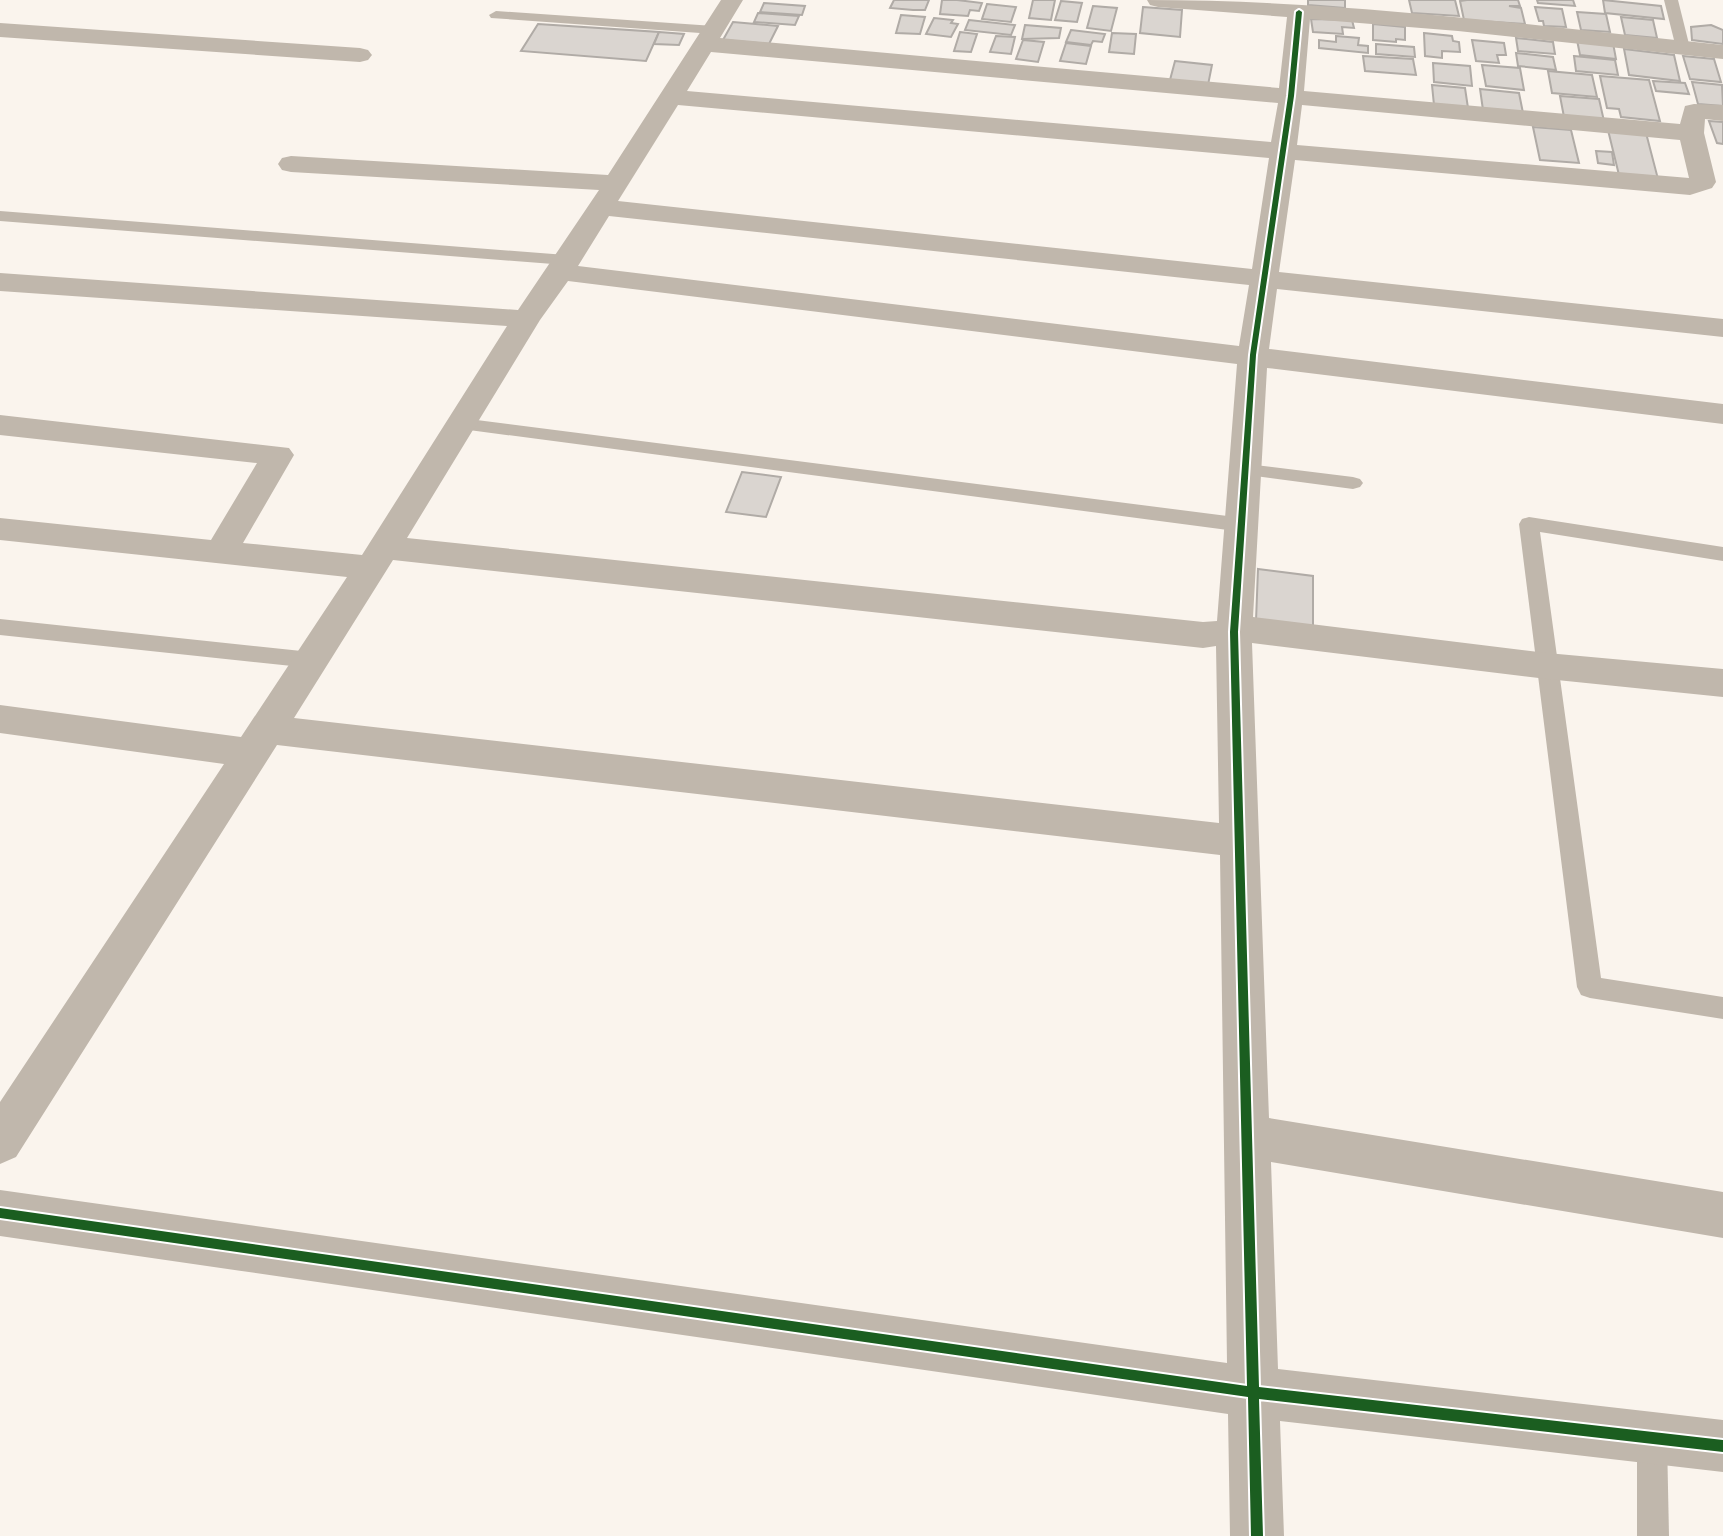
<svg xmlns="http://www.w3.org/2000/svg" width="1723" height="1536" font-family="'Noto Sans',sans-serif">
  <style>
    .building { fill: #dad5d0; stroke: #b0aba6; stroke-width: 2 }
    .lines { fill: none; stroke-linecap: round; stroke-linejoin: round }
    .lane { fill: #c0b7ac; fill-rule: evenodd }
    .street { fill: #c0b7ac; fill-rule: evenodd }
    .cycleway-casing { stroke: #fff; stroke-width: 4 }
    .cycleway { fill: #1b5e20; fill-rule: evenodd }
  </style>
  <rect width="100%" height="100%" fill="#faf4ed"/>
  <!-- building -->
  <g class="building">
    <polygon points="894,0 929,0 925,10 913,10 890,8"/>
    <polygon points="942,0 957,0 982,3 979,11 970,10 968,16 940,14"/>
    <polygon points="1033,0 1055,0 1051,20 1029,18"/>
    <polygon points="1308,0 1345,0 1345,8 1308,5"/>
    <polygon points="1409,0 1455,0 1459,16 1412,13"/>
    <polygon points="1467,0 1518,0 1520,6 1509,6 1521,8 1525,24 1464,20 1460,1"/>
    <polygon points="1537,0 1573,0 1575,6 1538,3"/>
    <polygon points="1603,0 1661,6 1664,19 1605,13"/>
    <polygon points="1061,1 1082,3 1077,22 1055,20"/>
    <polygon points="764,3 805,6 802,15 760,12"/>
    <polygon points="987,4 1016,7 1011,22 982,19"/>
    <polygon points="1093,6 1117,8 1111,31 1087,28"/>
    <polygon points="1143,7 1182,10 1180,37 1140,33"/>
    <polygon points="1535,7 1562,9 1566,27 1544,26 1543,21 1539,21"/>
    <polygon points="1577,12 1606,14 1610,32 1581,30"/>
    <polygon points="758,13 799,16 795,25 754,22"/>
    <polygon points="901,15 925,17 920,34 896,33"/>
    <polygon points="1621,17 1653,20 1657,38 1625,35"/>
    <polygon points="934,18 953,20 951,23 958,24 951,37 926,34"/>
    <polygon points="1311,19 1352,20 1354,28 1342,27 1343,34 1313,32"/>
    <polygon points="969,20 1015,25 1011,35 965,30"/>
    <polygon points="733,22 778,26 769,44 723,40"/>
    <polygon points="538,24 659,32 646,61 521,51"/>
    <polygon points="1373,24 1405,27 1405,40 1396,39 1396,42 1373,40"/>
    <polygon points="1025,25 1061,28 1059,38 1022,39"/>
    <polygon points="1711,25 1723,30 1723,44 1692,40 1691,27"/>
    <polygon points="1071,30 1105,34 1102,42 1093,41 1091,45 1066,42"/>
    <polygon points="659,32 684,34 679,45 654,44"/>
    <polygon points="960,32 977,34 971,52 954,51"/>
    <polygon points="1112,33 1136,34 1134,54 1109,52"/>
    <polygon points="1424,33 1452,36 1453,41 1459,42 1460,52 1442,51 1442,58 1425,56"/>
    <polygon points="996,36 1015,37 1011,54 990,52"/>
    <polygon points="1336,36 1359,38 1358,45 1368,46 1368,53 1319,48 1319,40 1336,42"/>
    <polygon points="1516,38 1553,42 1555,54 1518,51"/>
    <polygon points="1023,40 1044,42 1038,62 1016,59"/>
    <polygon points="1472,40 1504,43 1506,55 1497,55 1499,63 1476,61"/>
    <polygon points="1577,40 1613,43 1616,59 1580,55"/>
    <polygon points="1066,43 1091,46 1086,64 1060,61"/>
    <polygon points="1376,44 1414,47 1415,57 1376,54"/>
    <polygon points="1624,49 1674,55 1680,81 1629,75"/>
    <polygon points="1516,53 1553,57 1556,70 1518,66"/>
    <polygon points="1363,56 1413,59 1416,75 1365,71"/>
    <polygon points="1574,56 1615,60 1618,75 1576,71"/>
    <polygon points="1683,56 1714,59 1721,82 1690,79"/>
    <polygon points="1175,61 1212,65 1208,85 1170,80"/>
    <polygon points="1433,63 1470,66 1472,86 1434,82"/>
    <polygon points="1482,65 1520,68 1524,90 1486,86"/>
    <polygon points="1548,71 1592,75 1597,97 1552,93"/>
    <polygon points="1600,76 1649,80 1660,121 1621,117 1619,109 1607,108"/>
    <polygon points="1653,81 1685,83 1689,94 1656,91"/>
    <polygon points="1692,82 1722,85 1723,106 1698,104"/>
    <polygon points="1432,85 1465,88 1468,108 1434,105"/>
    <polygon points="1480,89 1519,93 1523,113 1483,110"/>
    <polygon points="1560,96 1599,99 1604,121 1564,117"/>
    <polygon points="1709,121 1723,122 1723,144 1717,143"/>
    <polygon points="1533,127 1571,130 1579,163 1540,160"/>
    <polygon points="1608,130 1646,133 1658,179 1619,175"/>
    <polygon points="1596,151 1612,152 1614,165 1598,163"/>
    <polygon points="742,472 781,477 766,517 726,512"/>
    <polygon points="1258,569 1313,576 1313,628 1256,621"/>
  </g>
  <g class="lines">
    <!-- lane -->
    <g class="lane">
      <polygon points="1664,0 1678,0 1690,48 1688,51 1678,51 1676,48"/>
      <polygon points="496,11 714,26 721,30 714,34 491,18 489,15"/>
      <polygon points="0,211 566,255 574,260 566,265 0,221"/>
      <polygon points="461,418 1243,518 1250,520 1253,525 1250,530 1243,532 454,428 452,424"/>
      <polygon points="1247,464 1353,477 1360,479 1363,483 1360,487 1353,489 1240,474 1237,470 1240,466"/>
      <polygon points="1529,517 1723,547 1723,561 1540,532 1601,978 1723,997 1723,1019 1590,998 1581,995 1577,987 1519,524 1522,519"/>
      <polygon points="0,619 311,652 319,654 322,660 319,666 311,668 0,635"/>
      <polygon points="1652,1424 1663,1428 1667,1439 1669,1536 1637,1536 1637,1439 1641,1428"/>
    </g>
    <!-- street -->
    <g class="street">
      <path d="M 721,0 L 743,0 L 720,38 L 1279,88 L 1287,17 L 1158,7 L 1150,5 L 1147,0 C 1339,0 1531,25 1723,45 L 1723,59 L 1458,31 L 1310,19 L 1304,91 L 1680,124 L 1685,106 L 1694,104 L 1723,105 L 1723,121 L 1705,119 L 1704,133 L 1716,182 L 1712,188 L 1690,195 L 1295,160 L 1279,272 L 1723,319 L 1723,337 L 1277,289 L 1269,349 L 1723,404 L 1723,424 L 1267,368 L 1253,617 L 1547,653 L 1723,669 L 1723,697 L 1547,679 L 1252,643 L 1269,1118 L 1723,1192 L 1723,1238 L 1271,1162 L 1278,1369 L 1723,1420 L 1723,1472 L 1280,1421 L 1284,1536 L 1230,1536 L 1228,1414 L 0,1236 L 0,1190 L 1227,1363 L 1220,855 L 277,745 L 16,1157 L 0,1164 L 0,1102 L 224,764 L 0,733 L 0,705 L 241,737 L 347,577 L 0,540 L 0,518 L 211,540 L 257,463 L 0,435 L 0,415 L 289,448 L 294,455 L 243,543 L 362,555 L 507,326 L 0,291 L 0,273 L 518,310 L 599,190 L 291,172 L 282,170 L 278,164 L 282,158 L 291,156 L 608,175 ZM 711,52 L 1278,103 L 1271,142 L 687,91 ZM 678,105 L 1269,158 L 1252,269 L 618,201 ZM 1302,105 L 1680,140 L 1689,178 L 1297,145 ZM 609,216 L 1249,285 L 1239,346 L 578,266 ZM 568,281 L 1237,364 L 1217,621 L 1203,622 L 407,538 L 540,320 ZM 393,560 L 1203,648 L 1216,646 L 1219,823 L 294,718 Z"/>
      <polygon points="0,23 360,48 368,50 372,55 368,60 360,62 0,37"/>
    </g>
    <!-- cycleway casing -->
    <g class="cycleway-casing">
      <polygon id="cycleway" points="1299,10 1302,12 1294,96 1256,355 1238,632 1259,1387 1723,1440 1723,1452 1259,1399 1263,1536 1251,1536 1248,1397 0,1218 0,1208 1247,1386 1230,632 1250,355 1288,96 1296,12"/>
    </g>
    <!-- cycleway -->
    <use href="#cycleway" class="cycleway"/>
  </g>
</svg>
